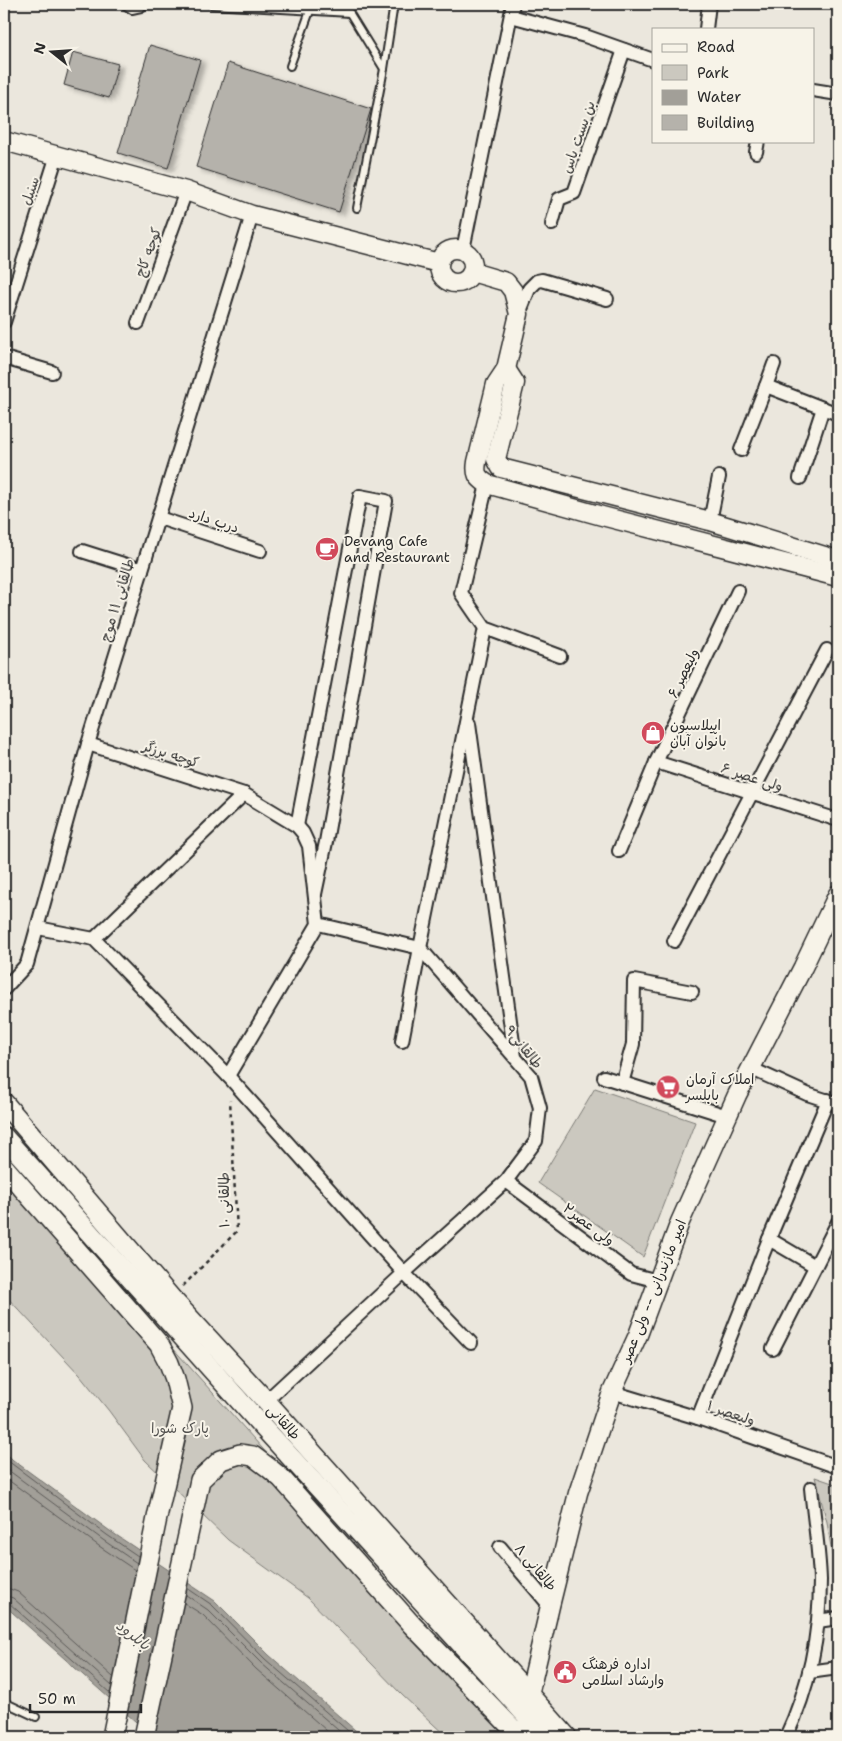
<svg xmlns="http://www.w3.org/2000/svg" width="842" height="1741" font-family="'Shantell Sans','Playpen Sans Arabic',sans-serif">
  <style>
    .green { fill: #cbc8bf; stroke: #7b7a75 }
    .water { fill: #a29f98; stroke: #72716c }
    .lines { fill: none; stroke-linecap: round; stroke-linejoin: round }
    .shore { stroke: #5b5957; stroke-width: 1 }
    .building { fill: #b5b2ab; stroke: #2b2b2b; filter: url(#shadow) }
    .lane-casing { stroke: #2b2b2b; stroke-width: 10 }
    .street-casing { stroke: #2b2b2b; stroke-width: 16 }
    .secondary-casing { stroke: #2b2b2b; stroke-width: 21 }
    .primary-casing { stroke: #2b2b2b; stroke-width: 22 }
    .path { stroke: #2b2b2b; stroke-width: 2.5; stroke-dasharray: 4 4; stroke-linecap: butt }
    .lane { stroke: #f7f3e8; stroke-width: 6 }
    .street { stroke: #f7f3e8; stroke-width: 12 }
    .secondary { stroke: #f7f3e8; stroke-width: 18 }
    .primary { stroke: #f7f3e8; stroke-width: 19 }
    .labels { text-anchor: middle; stroke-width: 4; stroke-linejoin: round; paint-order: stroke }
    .street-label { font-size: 14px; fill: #2b2b2b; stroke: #f7f3e8 }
    .poi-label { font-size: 14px; fill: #2b2b2b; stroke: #f7f3e8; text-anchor: start }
    .park-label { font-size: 14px; fill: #535250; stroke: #f7f3e8 }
    .water-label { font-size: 15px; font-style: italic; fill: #555451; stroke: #f7f3e8 }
  </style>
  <defs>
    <filter id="shadow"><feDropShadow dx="5" dy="3" stdDeviation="2.5" flood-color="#0004"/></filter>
  </defs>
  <rect width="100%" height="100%" fill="#ebe7dd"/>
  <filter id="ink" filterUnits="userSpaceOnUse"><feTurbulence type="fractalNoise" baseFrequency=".02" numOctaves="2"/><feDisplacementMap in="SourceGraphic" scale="10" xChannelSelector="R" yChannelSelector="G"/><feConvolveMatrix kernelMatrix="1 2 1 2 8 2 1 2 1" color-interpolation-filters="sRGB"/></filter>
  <g filter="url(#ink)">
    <!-- green -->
    <g class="green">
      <polygon points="595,1088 695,1122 643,1257 538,1183"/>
      <polygon points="4,1159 520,1737 447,1737 402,1695 308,1598 228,1540 145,1460 109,1411 80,1375 4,1294"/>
      <polygon points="815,1477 838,1485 838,1600 833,1599 834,1566 827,1522"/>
    </g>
    <!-- water -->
    <polygon class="water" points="4,1451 13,1460 110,1531 215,1601 269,1655 363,1737 153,1737 4,1605"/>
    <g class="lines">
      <!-- shore -->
      <g class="shore">
        <polyline points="4,1458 107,1535 138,1556"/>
        <polyline points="4,1467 103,1540 137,1563"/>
        <polyline points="4,1477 99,1546 135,1570"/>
        <polyline points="4,1588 10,1589 18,1592 113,1677"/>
        <polyline points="187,1588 212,1605 265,1659 355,1737"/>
        <polyline points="4,1595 13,1598 112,1686"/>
        <polyline points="186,1595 208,1610 261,1663 346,1737"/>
        <polyline points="4,1602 9,1603 110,1693"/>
        <polyline points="184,1603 203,1615 256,1669 334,1737"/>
      </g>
    </g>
    <!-- building -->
    <g class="building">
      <polygon points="150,45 200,60 168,168 118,153"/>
      <polygon points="73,52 118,64 109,98 64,85"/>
      <polygon points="228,63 371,109 339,212 196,167"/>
    </g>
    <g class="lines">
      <!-- lane casing -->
      <g class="lane-casing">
        <g id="lane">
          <polyline points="123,4 132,10 141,8 146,4"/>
          <polyline points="344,4 384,69"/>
          <polyline points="212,5 350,13"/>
          <polyline points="290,66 310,11"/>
          <polyline points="357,208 384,69 394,4"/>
          <polyline points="4,1702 36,1717"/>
        </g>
      </g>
      <!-- street casing -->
      <g class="street-casing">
        <g id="street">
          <polyline points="511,16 585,36 653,60"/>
          <polyline points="706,29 709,4"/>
          <polyline points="813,90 838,94"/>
          <polyline points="756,152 758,141"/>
          <polyline points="552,224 559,199 574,193 624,50"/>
          <polyline points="463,250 513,4"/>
          <polyline points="519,314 529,289 537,281 542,280 607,299"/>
          <polyline points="4,322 57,155"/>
          <polyline points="138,323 186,191"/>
          <polyline points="4,358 52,372"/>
          <polyline points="766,386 774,364"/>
          <polyline points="741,450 766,386 838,414"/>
          <polyline points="800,478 823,408"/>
          <polyline points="487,484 461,593 485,628 560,656"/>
          <polyline points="159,518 260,551"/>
          <polyline points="710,521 719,477"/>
          <polyline points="82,551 142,570"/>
          <polyline points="469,723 515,1057"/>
          <polyline points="88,744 244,794 297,826 303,833 309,846 318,924 228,1076"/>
          <polyline points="656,762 838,820"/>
          <polyline points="297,826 360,496 386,501 326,842 315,894"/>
          <polyline points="619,851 656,762 738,591"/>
          <polyline points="318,924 420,948"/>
          <polyline points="38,928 94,939 228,1076 404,1273 471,1343"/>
          <polyline points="94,939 244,794"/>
          <polyline points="674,941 827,650"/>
          <polyline points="4,989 27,964 88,744 252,215"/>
          <polyline points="402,1041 420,948 485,628"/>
          <polyline points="750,1068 807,1094 838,1104"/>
          <polyline points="604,1077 727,1116"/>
          <polyline points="622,1083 633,1044 634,981 692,992"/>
          <polyline points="506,1181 631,1274 658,1281"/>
          <polyline points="769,1239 815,1266"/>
          <polyline points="773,1349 838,1222"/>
          <polyline points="612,1392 698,1418 838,1467"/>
          <polyline points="266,1401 404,1273 506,1181 536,1141 540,1108 531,1076 420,948"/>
          <polyline points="698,1418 769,1239 828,1100"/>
          <polyline points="500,1547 550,1606"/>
          <polyline points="818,1621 838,1618"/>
          <polyline points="809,1672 838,1668"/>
          <path d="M 786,1737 C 809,1688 820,1634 820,1580 C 819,1550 814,1519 811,1488"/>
        </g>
      </g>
      <!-- secondary casing -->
      <g class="secondary-casing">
        <g id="secondary">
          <polyline points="4,141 186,191 252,215 439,263"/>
          <circle cx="456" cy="266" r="17"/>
          <path d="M 472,272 L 506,282 L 513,291 L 519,314 L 506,369 L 496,384 L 477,462 C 475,474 477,477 487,484 L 602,516 L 838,577"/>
          <polyline points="506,369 515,383 496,459 501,468 710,521 838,560"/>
          <polyline points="519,1703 529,1695 550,1606 578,1493 612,1392 638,1335 680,1222 737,1095 803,967 838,894"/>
        </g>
      </g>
      <!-- primary casing -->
      <g class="primary-casing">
        <g id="primary">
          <polyline points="4,1103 171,1298 266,1401 567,1737"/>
          <polyline points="4,1137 254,1417 546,1737"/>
          <polyline points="4,1167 159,1344 169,1363 175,1379 182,1408 158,1513 112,1737"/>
          <polyline points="144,1737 200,1480 221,1460 240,1454 253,1456 269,1468 281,1478 412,1625 513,1729 536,1737"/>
        </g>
      </g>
      <!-- path -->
      <g class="path">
        <polyline points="4,1203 7,1194"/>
        <polyline points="183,1286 237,1231 230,1100"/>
      </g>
      <!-- lane -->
      <use href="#lane" class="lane"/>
      <!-- street -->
      <use href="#street" class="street"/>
      <!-- secondary -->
      <use href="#secondary" class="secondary"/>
      <!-- primary -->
      <use href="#primary" class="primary"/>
    </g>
  </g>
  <!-- icons -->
  <defs>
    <g id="cafe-disc" transform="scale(1.25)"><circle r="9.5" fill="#d1495b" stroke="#f7f3e8"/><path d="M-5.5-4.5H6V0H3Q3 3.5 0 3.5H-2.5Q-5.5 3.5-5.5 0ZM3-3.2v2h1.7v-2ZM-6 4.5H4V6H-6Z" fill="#fff"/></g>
    <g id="shop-disc" transform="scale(1.25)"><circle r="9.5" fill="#d1495b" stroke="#f7f3e8"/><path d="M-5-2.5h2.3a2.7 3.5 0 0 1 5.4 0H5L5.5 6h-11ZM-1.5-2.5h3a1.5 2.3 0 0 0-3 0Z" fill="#fff"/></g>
    <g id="supermarket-disc" transform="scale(1.25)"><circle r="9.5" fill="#d1495b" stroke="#f7f3e8"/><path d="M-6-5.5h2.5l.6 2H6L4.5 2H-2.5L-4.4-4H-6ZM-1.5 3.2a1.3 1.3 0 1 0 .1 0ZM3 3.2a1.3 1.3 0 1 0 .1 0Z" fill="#fff"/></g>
    <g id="civic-disc" transform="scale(1.25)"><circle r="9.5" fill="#d1495b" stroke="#f7f3e8"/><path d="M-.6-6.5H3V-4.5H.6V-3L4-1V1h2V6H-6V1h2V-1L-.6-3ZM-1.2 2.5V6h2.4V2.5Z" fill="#fff"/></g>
  </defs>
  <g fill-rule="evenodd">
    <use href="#cafe-disc" x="327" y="549"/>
    <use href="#shop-disc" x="653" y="733"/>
    <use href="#supermarket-disc" x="668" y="1087"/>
    <use href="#civic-disc" x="565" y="1672"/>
  </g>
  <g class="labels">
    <!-- street labels -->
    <g class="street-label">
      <text transform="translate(578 137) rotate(-71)" y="5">بن بست یاس</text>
      <text transform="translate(30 191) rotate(-72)" y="5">سنبل</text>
      <text transform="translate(148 252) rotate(-70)" y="5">کوجه کاج</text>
      <text transform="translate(214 520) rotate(18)" y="5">درب دارد</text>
      <text transform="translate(117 600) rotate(-73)" y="5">طالقانی ۱۱ موج</text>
      <text transform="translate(683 673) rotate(-64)" y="5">ولیعصر ۶</text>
      <text transform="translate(171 754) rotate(18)" y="5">کوچه برزگر</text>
      <text transform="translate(752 777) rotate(18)" y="5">ولی عصر ۶</text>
      <text transform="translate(524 1047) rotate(51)" y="5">طالقانی۹</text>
      <text transform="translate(224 1200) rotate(-91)" y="5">طالقانی ۱۰</text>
      <text transform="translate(589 1224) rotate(37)" y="5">ولی عصر۲</text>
      <text transform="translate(653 1291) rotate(-68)" y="5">امیر مازندرانی -- ولی عصر</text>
      <text transform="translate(731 1413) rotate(19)" y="5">ولیعصر ۱</text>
      <text transform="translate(284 1422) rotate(48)" y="5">طالقانی</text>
      <text transform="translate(536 1567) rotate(50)" y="5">طالقانی ۸</text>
    </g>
    <!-- poi labels -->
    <g class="poi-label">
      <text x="344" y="546">Devang Cafe<tspan x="344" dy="16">and Restaurant</tspan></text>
      <text x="670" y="730">اپیلاسیون<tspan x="670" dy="16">بانوان آبان</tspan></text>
      <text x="686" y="1084">املاک آرمان<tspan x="686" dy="16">بابلسر</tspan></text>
      <text x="582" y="1669">اداره فرهنگ<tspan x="582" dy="16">وارشاد اسلامی</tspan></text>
    </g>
    <!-- park labels -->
    <g class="park-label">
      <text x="180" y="1433">پارک شورا</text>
    </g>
    <!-- water labels -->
    <g class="water-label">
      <text transform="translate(133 1635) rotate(38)" y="5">بابلرود</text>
    </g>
  </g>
  <!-- margin -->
  <rect width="842" height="1741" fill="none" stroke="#f7f3e8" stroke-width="20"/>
  <rect x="10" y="10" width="822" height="1721" fill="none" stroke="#2b2b2b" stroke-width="2" filter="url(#ink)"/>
  <!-- legend -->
  <rect x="652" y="28" width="162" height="115" fill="#f7f3e8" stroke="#a5a39c"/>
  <rect x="662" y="44" width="25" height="8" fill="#f7f3e8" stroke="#a5a39c"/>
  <text x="697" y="52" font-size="15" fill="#2b2b2b">Road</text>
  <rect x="662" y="65" width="25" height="15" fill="#cbc8bf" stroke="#a5a39c"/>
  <text x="697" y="78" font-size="15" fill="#2b2b2b">Park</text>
  <rect x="662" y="90" width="25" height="15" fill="#a29f98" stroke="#a5a39c"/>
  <text x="697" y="102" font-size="15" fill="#2b2b2b">Water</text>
  <rect x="662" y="115" width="25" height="15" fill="#b5b2ab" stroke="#a5a39c"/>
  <text x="697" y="128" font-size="15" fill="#2b2b2b">Building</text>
  <!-- north arrow -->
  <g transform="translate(52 52) rotate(287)" stroke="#f7f3e8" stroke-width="4" paint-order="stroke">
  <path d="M0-4L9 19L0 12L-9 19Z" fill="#2b2b2b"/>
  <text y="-8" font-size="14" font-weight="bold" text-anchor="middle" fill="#2b2b2b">N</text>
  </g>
  <!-- scale -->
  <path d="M30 1704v8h111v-8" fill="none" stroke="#2b2b2b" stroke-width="2.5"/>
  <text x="38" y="1704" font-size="15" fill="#2b2b2b" stroke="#f7f3e8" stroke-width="4" paint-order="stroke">50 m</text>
</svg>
